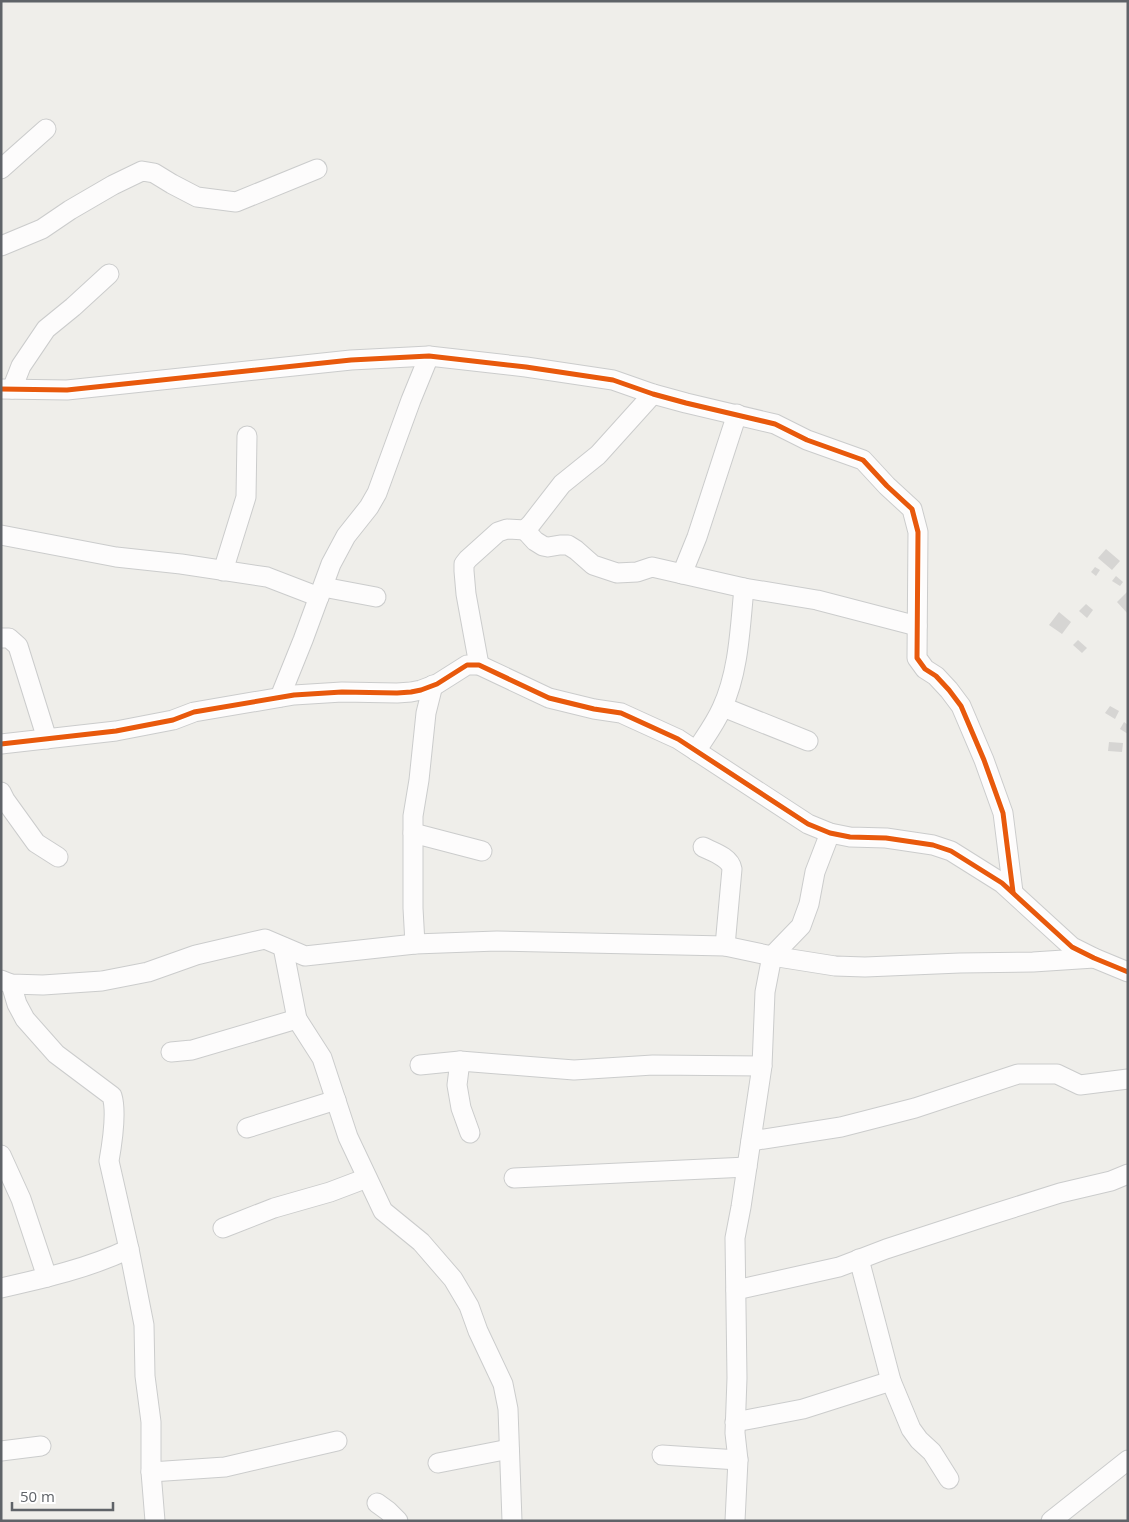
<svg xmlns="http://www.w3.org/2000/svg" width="1129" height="1522" font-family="'Open Sans',sans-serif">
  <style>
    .building { fill: #d6d5d3 }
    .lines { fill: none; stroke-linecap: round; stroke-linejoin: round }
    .minor-casing { stroke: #cbcccc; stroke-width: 21 }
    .minor { stroke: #fdfcfc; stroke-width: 19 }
    .cycleway-casing { stroke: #fff; stroke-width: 8 }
    .cycleway { stroke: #e8590c; stroke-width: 5 }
  </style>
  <rect width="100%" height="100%" fill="#efeeea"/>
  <!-- building -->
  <g class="building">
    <polygon points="1106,549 1120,561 1112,570 1098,558"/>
    <polygon points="1095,567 1100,570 1096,576 1091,572"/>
    <polygon points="1116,576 1123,582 1120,586 1112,581"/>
    <polygon points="1128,591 1128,614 1117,602"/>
    <polygon points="1086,604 1093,610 1087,618 1079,611"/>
    <polygon points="1059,612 1071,622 1062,634 1049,625"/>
    <polygon points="1078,640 1087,648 1082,653 1073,645"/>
    <polygon points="1110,706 1119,711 1115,719 1105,713"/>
    <polygon points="1124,722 1128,725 1128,734 1120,729"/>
    <polygon points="1109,742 1123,743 1122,752 1108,751"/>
  </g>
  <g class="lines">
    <!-- minor casing -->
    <g class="minor-casing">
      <g id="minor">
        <polyline points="1,169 46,129"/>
        <polyline points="1,246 42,229 70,210 113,185 142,171 154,173 172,184 197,197 236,202 317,169"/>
        <polyline points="1,389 67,390 351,360 429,356 526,367 613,380 653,394 686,403 775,424 807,440 863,460 887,486 912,509 918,532 917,658 925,669 936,676 949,690 961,706 984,760 1003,813 1013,892"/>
        <polyline points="12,389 21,366 46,329 73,307 109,274"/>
        <path d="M 525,530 L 535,541 L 543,546 L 548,547 L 560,545 L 568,545 L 576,550 L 593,565 L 617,573 L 637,572 L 652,567 L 744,588 C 740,628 739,671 722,708 C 715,724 705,737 696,751"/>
        <polyline points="1,535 116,557 181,564 267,577 319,597"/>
        <polyline points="223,571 246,497 247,436"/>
        <polyline points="682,574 697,537 737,414"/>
        <polyline points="323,587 376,597"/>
        <polyline points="744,588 817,600 917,626"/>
        <polyline points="1,638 9,638 18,646 47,739"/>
        <polyline points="479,665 466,594 464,571 464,564 468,559 498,532 507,529 525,530 531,524 562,484 598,455 653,394"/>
        <polyline points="280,697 303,640 331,564 346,536 369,507 377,493 411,400 429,356"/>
        <polyline points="723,707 808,741"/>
        <polyline points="1,744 116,731 173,720 194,712 294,695 342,692 397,693 411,692 421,690 437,684 467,665 479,665 549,698 594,709 621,713 678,739 808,824 830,833 850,837 886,838 933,845 951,851 1002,883 1072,947 1094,958 1128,972"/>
        <polyline points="1,792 5,800 36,843 58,857"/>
        <polyline points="413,833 482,851"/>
        <path d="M 703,847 C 713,852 730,857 732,869 L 725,946"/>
        <polyline points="415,944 413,908 413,816 419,780 426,713 433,685"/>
        <polyline points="283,947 297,1019 322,1058 348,1137 383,1211 421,1242 453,1279 469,1306 478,1331 503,1384 508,1409 512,1521"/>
        <polyline points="1,980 11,984 43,985 102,981 148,972 196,955 265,939 305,956 415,944 497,941 725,946 772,956 835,966 865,967 960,963 1033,962 1094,958"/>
        <path d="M 11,984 L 17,1004 L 25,1019 L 56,1054 L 112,1096 C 117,1112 112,1144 109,1161 L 129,1249"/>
        <polyline points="171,1052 192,1050 297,1019"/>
        <polyline points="460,1061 457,1085 461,1108 470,1133"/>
        <polyline points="420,1065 460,1061 574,1070 653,1065 762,1066"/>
        <polyline points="247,1128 336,1100"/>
        <polyline points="751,1141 841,1127 915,1108 1018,1074 1057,1074 1080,1085 1128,1079"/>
        <polyline points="1,1155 21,1199 47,1277"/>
        <polyline points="514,1178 747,1167"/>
        <polyline points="223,1228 274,1208 330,1192 367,1178"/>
        <polyline points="859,1259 891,1381 911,1429 919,1440 932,1452 949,1479"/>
        <path d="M 1,1288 C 45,1278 89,1268 129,1249 L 144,1325 L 145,1376 L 151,1422 L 151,1472 L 155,1521"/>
        <polyline points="736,1290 839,1267 886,1249 987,1216 1060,1193 1111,1181 1128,1174"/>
        <polyline points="735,1422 803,1409 891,1381"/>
        <polyline points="1,1451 41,1446"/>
        <polyline points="662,1455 738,1460"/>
        <polyline points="438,1463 509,1449"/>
        <polyline points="151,1472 225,1467 337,1441"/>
        <polyline points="377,1503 388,1511 398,1521"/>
        <polyline points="735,1521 738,1460 735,1433 737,1378 735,1238 741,1207 762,1066 765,992 772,956 801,926 809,904 815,872 830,833"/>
        <polyline points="1051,1521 1128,1460"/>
      </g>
    </g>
    <!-- minor -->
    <use href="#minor" class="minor"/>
    <!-- cycleway casing -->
    <g class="cycleway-casing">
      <g id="cycleway">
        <polyline points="1,389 67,390 351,360 429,356 526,367 613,380 653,394 686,403 775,424 807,440 863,460 887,486 912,509 918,532 917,658 925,669 936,676 949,690 961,706 984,760 1003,813 1013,892"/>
        <polyline points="1,744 116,731 173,720 194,712 294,695 342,692 397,693 411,692 421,690 437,684 467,665 479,665 549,698 594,709 621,713 678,739 808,824 830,833 850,837 886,838 933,845 951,851 1002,883 1072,947 1094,958 1128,972"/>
      </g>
    </g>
    <!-- cycleway -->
    <use href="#cycleway" class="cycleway"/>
  </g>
  <!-- border -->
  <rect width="1129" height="1522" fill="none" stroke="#5f6368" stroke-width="5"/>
  <!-- scale -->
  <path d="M12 1502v8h101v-8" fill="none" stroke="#5f6368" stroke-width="2.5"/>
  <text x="20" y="1502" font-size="15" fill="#5f6368" stroke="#ffffff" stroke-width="4" paint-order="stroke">50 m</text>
</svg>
